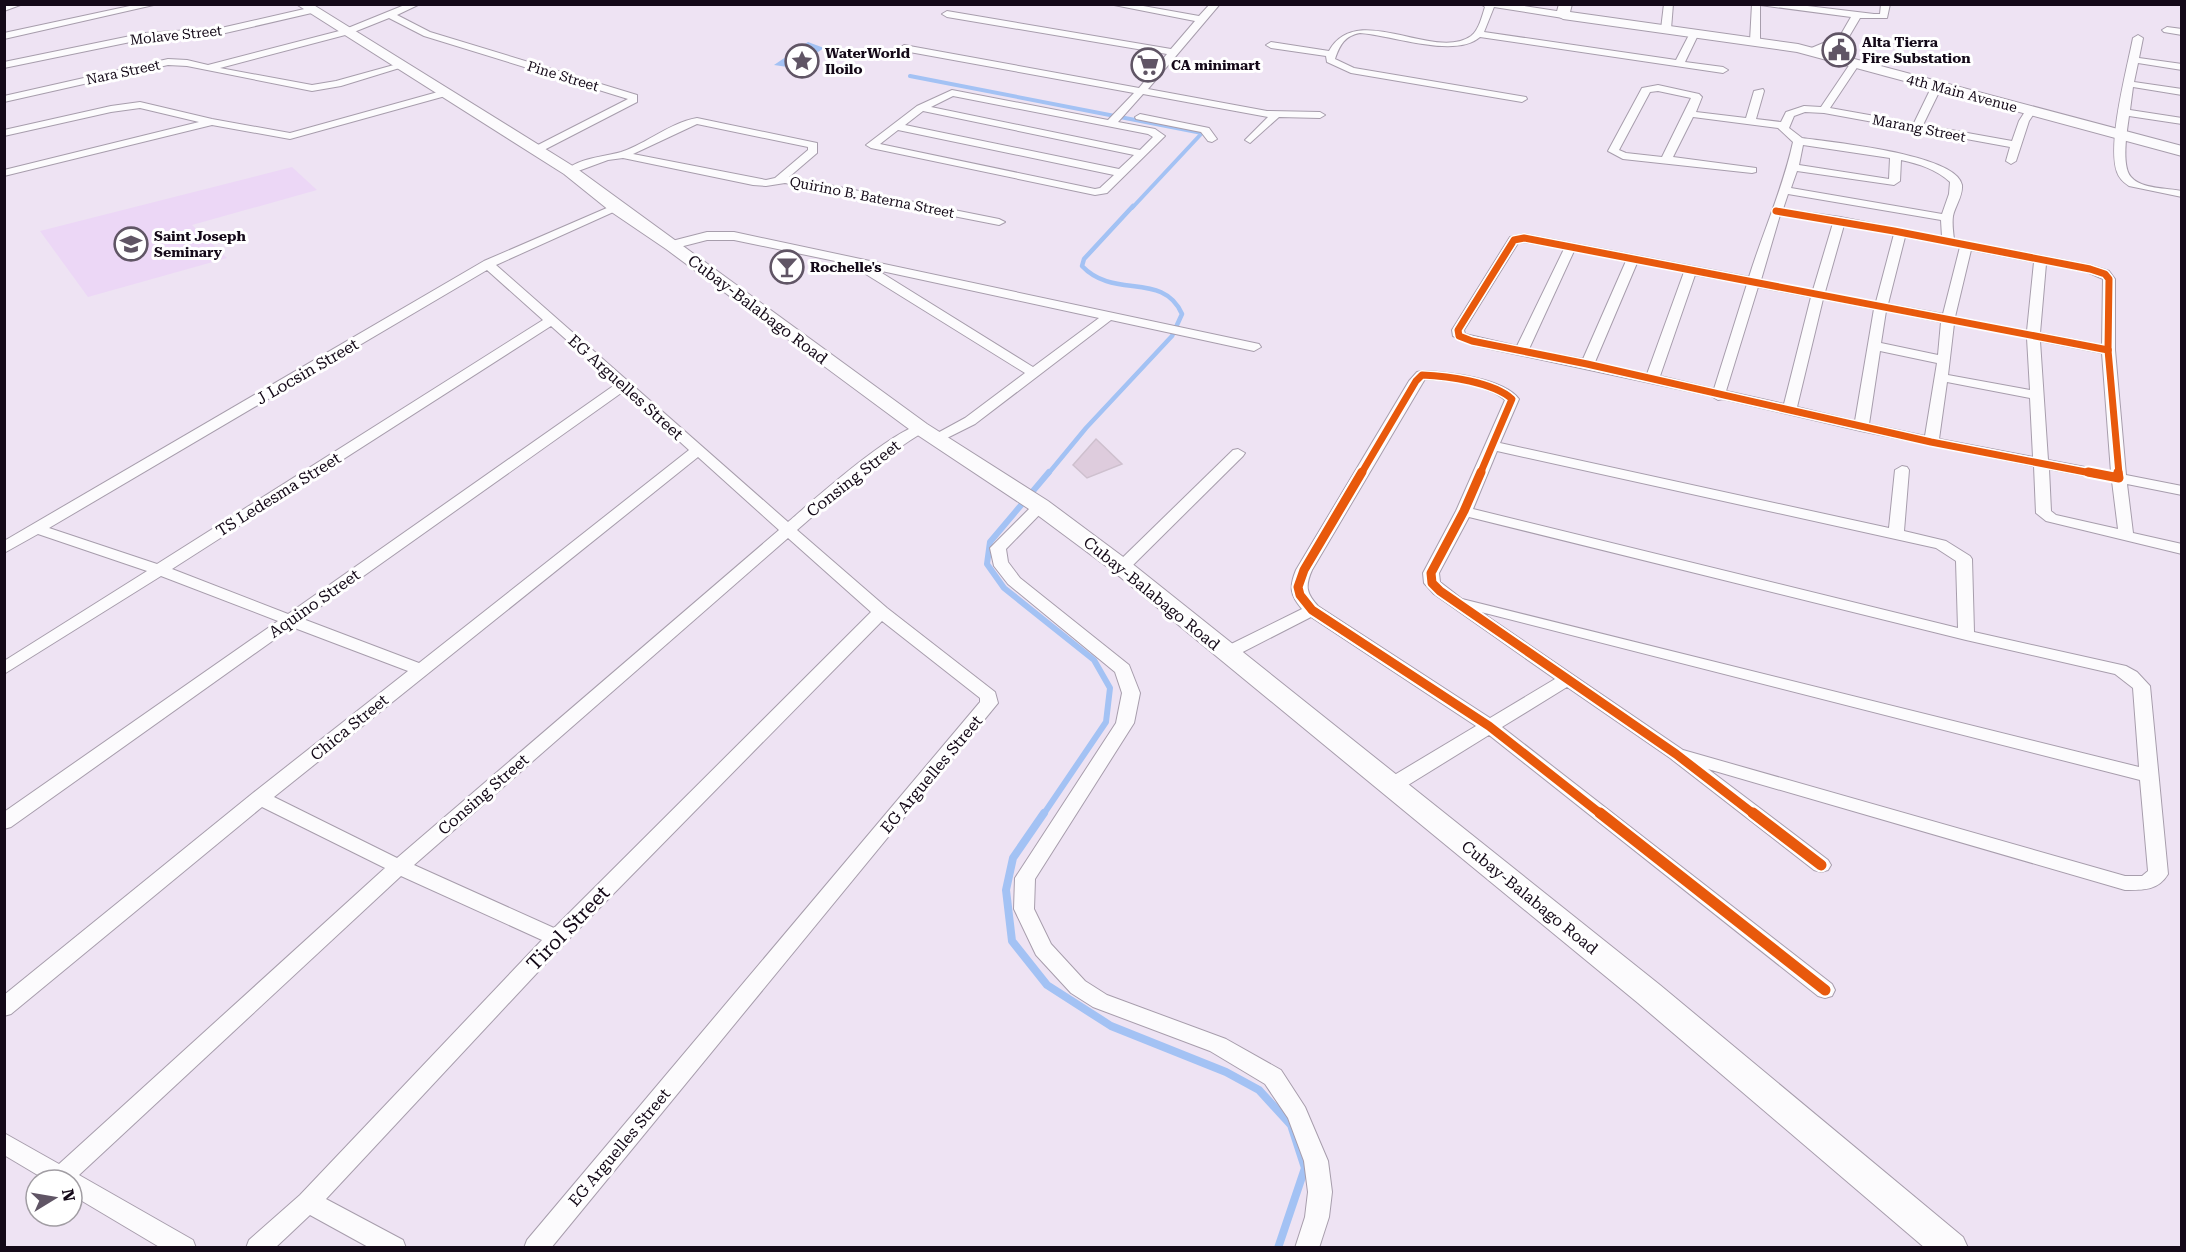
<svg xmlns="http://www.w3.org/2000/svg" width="2186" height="1252" font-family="'Roboto Serif',serif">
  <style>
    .built { fill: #ecd7f6 }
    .water { fill: #a3c2f4 }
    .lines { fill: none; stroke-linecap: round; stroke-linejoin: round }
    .stream-far3 { stroke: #a3c2f4; stroke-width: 4 }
    .stream-far2 { stroke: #a3c2f4; stroke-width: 4.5 }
    .stream-far1 { stroke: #a3c2f4; stroke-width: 6 }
    .stream { stroke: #a3c2f4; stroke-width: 8 }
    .building { fill: #deccdd; stroke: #cec0ce; stroke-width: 1.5 }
    .street-casing { stroke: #a79dac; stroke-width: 2 }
    .secondary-casing { stroke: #a79dac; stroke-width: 2 }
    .street { fill: #fcfbfd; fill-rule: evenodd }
    .secondary { fill: #fcfbfd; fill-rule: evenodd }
    .cycleway-far2-casing { stroke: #fff; stroke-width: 10 }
    .cycleway-far1-casing { stroke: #fff; stroke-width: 13 }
    .cycleway-casing { stroke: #fff; stroke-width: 15 }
    .cycleway-far2 { stroke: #e8590c; stroke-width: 7 }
    .cycleway-far1 { stroke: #e8590c; stroke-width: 9 }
    .cycleway { stroke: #e8590c; stroke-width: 11 }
    .labels { text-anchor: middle; stroke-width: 6; stroke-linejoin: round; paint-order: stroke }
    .far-street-label { font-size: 14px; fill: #140918; stroke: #fff }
    .far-poi-label { font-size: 14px; font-weight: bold; fill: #140918; stroke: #fff; text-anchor: start }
    .street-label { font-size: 16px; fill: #140918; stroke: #fff }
    .near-street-label { font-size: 20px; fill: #140918; stroke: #fff }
  </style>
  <rect width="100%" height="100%" fill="#eee3f3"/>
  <!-- built -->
  <polygon class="built" points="292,167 317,190 192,225 227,258 88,297 40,231"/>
  <!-- water -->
  <polygon class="water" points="808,42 824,48 794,68 774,65"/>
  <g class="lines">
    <!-- stream-far3 -->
    <polyline class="stream-far3" points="910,76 1202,133 1132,208"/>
    <!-- stream-far2 -->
    <path class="stream-far2" d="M 1048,474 L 1086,428 L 1172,336 L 1182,314 C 1163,271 1114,300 1082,266 L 1084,259 L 1133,206"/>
    <!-- stream-far1 -->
    <polyline class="stream-far1" points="1043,815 1106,722 1110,688 1094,660 1004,588 987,564 990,542 1049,472"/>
    <!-- stream -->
    <polyline class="stream" points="1044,813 1013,858 1006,890 1012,941 1047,985 1111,1026 1226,1072 1259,1090 1291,1125 1305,1168 1278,1248"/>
  </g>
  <!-- building -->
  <polygon class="building" points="1096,439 1122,464 1087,478 1073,465"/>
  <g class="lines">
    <!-- street casing -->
    <g class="street-casing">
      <g id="street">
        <polygon points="7,4 23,4 4,11 4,5"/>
        <polygon points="139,4 158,4 4,39 4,33"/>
        <polygon points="407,4 420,4 397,15 430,32 637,95 637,102 542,151 534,151 534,147 628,99 424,36 389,18 349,34 220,68 312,85 336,81 401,63 406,66 341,86 312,91 187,66 168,65 4,102 4,96 168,59 187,60 208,65 343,30"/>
        <path d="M 1109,4 L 1132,4 L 1199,16 L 1210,4 L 1220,4 L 1148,89 L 1267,111 L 1320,112 L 1325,115 L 1320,118 L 1279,117 L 1250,143 L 1245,140 L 1268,117 L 1143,94 L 1118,122 L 1155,129 L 1165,136 L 1107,193 L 1095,195 L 871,148 L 866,145 L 917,106 L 952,90 L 1108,120 L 1134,93 L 904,51 L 899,48 L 904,45 L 1139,88 L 1167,54 L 947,17 L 942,14 L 947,11 L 1171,49 L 1195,21 ZM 953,96 L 1148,134 L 1153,137 L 1140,150 L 931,107 ZM 923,111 L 1134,155 L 1119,169 L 905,125 ZM 898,130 L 1114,175 L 1100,188 L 1095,189 L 880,144 Z"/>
        <path d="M 1481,4 L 1511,4 L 1563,12 L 1568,15 L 1563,18 L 1494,7 L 1484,32 L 1676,60 L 1691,31 L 1697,31 L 1699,33 L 1685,62 L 1723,67 L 1728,70 L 1723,73 L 1480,37 C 1455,59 1392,35 1360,33 C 1345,36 1340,44 1335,59 L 1354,68 L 1526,97 L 1527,99 L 1522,102 L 1351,73 L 1327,62 L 1326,56 L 1271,48 L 1266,45 L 1271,42 L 1329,51 C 1357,0 1434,62 1471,36 C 1479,30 1482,16 1485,7 Z"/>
        <polygon points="1664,4 1673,4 1671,29 1666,32 1661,29"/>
        <polygon points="1752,4 1791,4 1874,14 1880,14 1881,4 1890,4 1887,18 1860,18 1847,40 1812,54 1809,53 1809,49 1840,36 1851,17 1760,5 1760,41 1755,44 1750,41"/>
        <polygon points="313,7 318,10 316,12 221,34 145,39 4,68 4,62 145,33 221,28"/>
        <polygon points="2167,27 2182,29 2182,35 2164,32 2162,30"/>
        <path d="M 2138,35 L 2143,38 L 2139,58 L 2182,64 L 2182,70 L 2138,63 L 2134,82 L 2182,89 L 2182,95 L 2133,87 L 2130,110 L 2182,118 L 2182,124 L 2129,116 C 2127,130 2121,166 2131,177 C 2141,189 2167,188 2182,191 L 2182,197 L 2129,186 C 2123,182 2119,178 2117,172 C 2107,143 2127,69 2133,38 Z"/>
        <path d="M 1855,60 L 1860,63 L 1830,108 L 1914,123 L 1932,86 L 1937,83 L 1942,86 L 1923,125 L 2012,141 L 2019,121 L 2026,110 L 2035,112 L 2029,121 L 2016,161 L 2011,164 L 2006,161 L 2010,147 L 1824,113 L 1805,112 L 1794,116 L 1789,128 L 1802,138 C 1829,142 1957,154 1962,185 C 1963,196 1955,206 1953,216 C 1952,223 1953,231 1954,239 L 2090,265 L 2109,271 L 2115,279 L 2115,350 L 2126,475 L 2182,486 L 2182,495 L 2127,484 L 2133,533 L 2182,544 L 2182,554 L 2046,521 L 2036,513 L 2034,466 L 1861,431 L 1723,399 L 1718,400 L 1711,396 L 1472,345 L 1453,336 L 1452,330 L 1510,237 L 1524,234 L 1749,277 C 1763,232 1783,188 1793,142 L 1778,128 L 1693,117 L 1673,157 L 1756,168 L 1756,172 L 1752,173 L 1623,159 L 1608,151 L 1642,88 L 1658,85 L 1699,94 L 1702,97 L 1696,112 L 1746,118 L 1754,91 L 1763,89 L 1764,91 L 1756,119 L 1781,122 L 1786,112 L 1804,106 L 1821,107 L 1852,61 ZM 1658,91 L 1691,98 L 1662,157 L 1626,153 L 1619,150 L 1650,92 ZM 1803,145 L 1890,158 L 1889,179 L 1799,165 ZM 1901,160 C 1919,164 1936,169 1950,182 L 1949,194 L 1942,214 L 1791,188 L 1797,171 L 1894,185 L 1900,181 ZM 1788,194 L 1941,220 L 1942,237 L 1840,217 L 1783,209 ZM 1780,215 L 1833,223 L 1813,290 L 1761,280 ZM 1844,225 L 1894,234 L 1876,302 L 1825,292 ZM 1905,237 L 1960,247 L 1943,314 L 1888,304 ZM 1524,242 L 1564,249 L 1517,346 L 1465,334 L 1464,330 L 1518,243 ZM 1971,250 L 2034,262 L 2027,331 L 1955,317 ZM 1574,251 L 1626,261 L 1583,359 L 1529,349 ZM 1637,263 L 1684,272 L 1647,374 L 1595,362 ZM 2046,264 L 2087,272 L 2103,279 L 2102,345 L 2040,333 ZM 1695,275 L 1747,284 L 1714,389 L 1660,376 ZM 1758,287 L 1811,297 L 1784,404 L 1726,391 ZM 1823,299 L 1874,309 L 1855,421 L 1797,407 ZM 1886,311 L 1941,322 L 1938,355 L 1881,343 ZM 1954,324 L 2027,338 L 2030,390 L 1948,375 ZM 2040,341 L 2102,353 L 2111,472 L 2048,460 ZM 1880,351 L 1937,363 L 1925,436 L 1869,424 ZM 1947,382 L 2030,398 L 2033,457 L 1939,439 ZM 2049,469 L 2112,481 L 2118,529 L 2056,515 L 2051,511 Z"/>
        <polygon points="445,90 450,93 449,95 290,139 212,125 4,176 4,170 199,122 140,108 111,112 4,136 4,130 111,106 140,102 212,119 290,133"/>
        <polygon points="1140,114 1209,128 1217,139 1212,142 1208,141 1201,132 1136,119 1135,117"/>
        <path d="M 697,118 L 817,143 L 817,153 L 789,177 L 999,219 L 1005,222 L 999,225 L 785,183 L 766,186 L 753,185 L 623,158 L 608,160 L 570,174 L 565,171 C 579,158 603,157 621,152 C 648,143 669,123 697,118 ZM 697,124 L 808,147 L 808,150 L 775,178 L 766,180 L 633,154 Z"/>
        <path d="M 616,204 L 620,205 L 620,209 L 496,265 L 788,522 C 809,504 903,420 925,425 L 927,428 L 925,431 C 879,459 838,494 797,530 L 887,608 L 995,692 L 998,703 L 551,1248 L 524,1248 L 527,1240 L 980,702 L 980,698 L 882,621 L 564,944 L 326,1199 L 403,1240 L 406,1248 L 370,1248 L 310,1215 L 275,1248 L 246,1248 L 249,1240 L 300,1195 L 542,940 L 401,876 L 79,1175 L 193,1240 L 196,1248 L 161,1248 L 72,1195 L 72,1180 L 46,1180 L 4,1155 L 4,1133 L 59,1164 L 385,868 L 262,807 L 11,1014 L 4,1016 L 4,995 L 253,793 L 408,671 L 292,627 L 11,827 L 4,829 L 4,812 L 278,621 L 161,576 L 4,674 L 4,661 L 147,571 L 38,534 L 4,553 L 4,541 L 484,261 ZM 487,270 L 543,320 L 157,564 L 49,528 ZM 551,326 L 616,384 L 288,614 L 172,569 ZM 624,391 L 689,450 L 419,663 L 303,619 ZM 698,457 L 779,530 L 397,858 L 274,797 ZM 788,538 L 871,612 L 554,928 L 414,865 Z"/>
        <path d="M 707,232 L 734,232 L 1259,344 L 1261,347 L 1254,351 L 1111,320 L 975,424 L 937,443 L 930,439 L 932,436 L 965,418 L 1025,373 L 864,273 L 862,270 L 864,267 L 734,240 L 707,240 L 672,249 L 666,245 L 668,242 ZM 877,270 L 1099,318 L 1033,367 Z"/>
        <path d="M 1422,371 C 1448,372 1503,378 1519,399 L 1500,443 L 1889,528 L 1895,470 L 1902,466 L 1907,467 L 1909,470 L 1904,531 L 1946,541 L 1970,556 L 1972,559 L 1974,632 L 2126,666 L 2137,672 L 2150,686 L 2168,874 C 2158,891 2142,890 2125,890 L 1708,769 L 1828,860 L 1831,865 L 1828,870 L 1821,872 L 1814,870 L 1670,758 L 1567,687 L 1502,727 L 1832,984 L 1835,990 L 1832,996 L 1825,998 L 1818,996 L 1489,735 L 1400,790 L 1393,791 L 1386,790 L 1384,785 L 1386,780 L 1476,726 L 1311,617 L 1233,657 L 1221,657 L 1219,653 L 1221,649 L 1302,609 C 1290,595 1289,587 1296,570 L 1409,381 L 1417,372 ZM 1425,379 C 1447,380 1489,385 1505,400 L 1456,511 L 1423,573 L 1424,583 L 1434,594 L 1555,679 L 1490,718 L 1318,606 C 1306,593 1305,586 1312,570 ZM 1497,451 L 1936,548 L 1956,561 L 1958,628 L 1473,509 ZM 1469,517 L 1966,640 L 2115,674 L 2133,688 L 2139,767 L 1462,599 L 1440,582 L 1439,573 ZM 1481,612 L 2140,780 L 2148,871 L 2142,876 L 2125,876 L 1683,750 Z"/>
        <polygon points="1238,449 1245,453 1243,456 1128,570 1116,570 1114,567 1116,564 1233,450"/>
        <polygon points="1040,501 1045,503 1048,506 1045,509 1006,549 1008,562 1020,578 1129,665 1140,693 1134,723 1035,879 1034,909 1051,944 1085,981 1107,995 1226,1039 1281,1070 1305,1107 1328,1161 1332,1192 1329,1217 1319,1248 1295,1248 1305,1217 1308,1192 1304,1161 1288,1118 1265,1084 1210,1051 1093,1007 1071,993 1036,955 1014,909 1015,878 1116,723 1122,693 1115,672 1008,584 994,566 990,548 1035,503"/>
      </g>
    </g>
    <!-- secondary casing -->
    <g class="secondary-casing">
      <g id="secondary">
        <polygon points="296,4 312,4 576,168 927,424 1048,501 1130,562 1660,985 1963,1237 1968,1248 1925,1248 1638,1003 1114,572 1032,511 913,432 666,249 610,211 564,174"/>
        <polygon points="1559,4 1572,4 1570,12 1798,44 2182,146 2182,156 1797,52 1563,19 1556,15"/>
      </g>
    </g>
    <!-- street -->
    <use href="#street" class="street"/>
    <!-- secondary -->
    <use href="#secondary" class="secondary"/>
    <!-- cycleway-far2 casing -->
    <g class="cycleway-far2-casing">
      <g id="cycleway-far2">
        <polyline points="1776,211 1894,231 2090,269 2105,274 2109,279 2108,350"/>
        <polyline points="2108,350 2119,474"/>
        <path d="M 1361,474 L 1416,381 L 1422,375 C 1448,376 1493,382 1512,399 L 1480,474"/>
        <polyline points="2096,474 1931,442 1587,364 1472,341 1459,336 1458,330 1514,240 1524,238 2108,350"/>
      </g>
    </g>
    <!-- cycleway-far1 casing -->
    <g class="cycleway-far1-casing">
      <g id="cycleway-far1">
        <polyline points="1362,472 1304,570 1298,587 1300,595 1312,610 1489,726 1602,815"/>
        <polyline points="1481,472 1464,511 1431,573 1432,583 1440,591 1676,754 1755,815"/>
        <polyline points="2088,472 2119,478 2118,472"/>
      </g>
    </g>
    <!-- cycleway casing -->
    <g class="cycleway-casing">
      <g id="cycleway">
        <polyline points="1600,813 1825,990"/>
        <polyline points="1753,813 1821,865"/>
      </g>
    </g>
    <!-- cycleway-far2 -->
    <use href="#cycleway-far2" class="cycleway-far2"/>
    <!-- cycleway-far1 -->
    <use href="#cycleway-far1" class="cycleway-far1"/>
    <!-- cycleway -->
    <use href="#cycleway" class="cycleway"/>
  </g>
  <!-- icons -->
  <defs>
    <g id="civic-ring" transform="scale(1.725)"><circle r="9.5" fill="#fff" stroke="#605565" stroke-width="1.5"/><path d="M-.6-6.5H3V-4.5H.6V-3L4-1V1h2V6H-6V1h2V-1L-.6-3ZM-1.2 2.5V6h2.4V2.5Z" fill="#605565"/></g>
    <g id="sight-ring" transform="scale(1.725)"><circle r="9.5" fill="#fff" stroke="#605565" stroke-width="1.5"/><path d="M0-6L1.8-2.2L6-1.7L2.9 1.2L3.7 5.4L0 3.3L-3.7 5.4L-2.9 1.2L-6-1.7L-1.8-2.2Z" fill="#605565"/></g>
    <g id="supermarket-ring" transform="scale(1.725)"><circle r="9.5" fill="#fff" stroke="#605565" stroke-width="1.5"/><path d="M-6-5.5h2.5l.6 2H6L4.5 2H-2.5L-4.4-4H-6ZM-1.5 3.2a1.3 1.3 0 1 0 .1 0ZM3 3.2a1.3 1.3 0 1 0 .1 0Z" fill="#605565"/></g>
    <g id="university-ring" transform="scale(1.725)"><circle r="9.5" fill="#fff" stroke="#605565" stroke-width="1.5"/><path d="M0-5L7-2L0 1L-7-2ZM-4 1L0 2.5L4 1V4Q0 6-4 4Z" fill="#605565"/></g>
    <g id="bar-ring" transform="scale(1.725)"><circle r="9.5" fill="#fff" stroke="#605565" stroke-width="1.5"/><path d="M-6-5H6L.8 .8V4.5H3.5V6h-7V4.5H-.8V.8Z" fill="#605565"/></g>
  </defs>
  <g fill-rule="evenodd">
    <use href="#civic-ring" x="1839" y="50"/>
    <use href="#sight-ring" x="802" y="61"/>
    <use href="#supermarket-ring" x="1148" y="65"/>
    <use href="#university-ring" x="131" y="244"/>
    <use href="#bar-ring" x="787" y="267"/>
  </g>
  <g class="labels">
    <!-- far-street labels -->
    <g class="far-street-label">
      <text transform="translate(176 35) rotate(-6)" y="5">Molave Street</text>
      <text transform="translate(123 72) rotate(-12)" y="5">Nara Street</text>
      <text transform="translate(563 76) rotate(17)" y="5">Pine Street</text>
      <text transform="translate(1962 93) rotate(15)" y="5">4th Main Avenue</text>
      <text transform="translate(1919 128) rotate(11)" y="5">Marang Street</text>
      <text transform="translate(872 197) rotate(11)" y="5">Quirino B. Baterna Street</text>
    </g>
    <!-- far-poi labels -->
    <g class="far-poi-label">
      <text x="1862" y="47">Alta Tierra<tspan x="1862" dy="16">Fire Substation</tspan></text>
      <text x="825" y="58">WaterWorld<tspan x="825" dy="16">Iloilo</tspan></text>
      <text x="1171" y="70">CA minimart</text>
      <text x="154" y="241">Saint Joseph<tspan x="154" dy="16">Seminary</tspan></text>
      <text x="810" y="272">Rochelle's</text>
    </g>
    <!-- street labels -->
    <g class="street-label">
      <text transform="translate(758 309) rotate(37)" y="6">Cubay-Balabago Road</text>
      <text transform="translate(307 371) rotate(-30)" y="6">J Locsin Street</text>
      <text transform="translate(626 387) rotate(42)" y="6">EG Arguelles Street</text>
      <text transform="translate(853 478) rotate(-38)" y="6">Consing Street</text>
      <text transform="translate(278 494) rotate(-32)" y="6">TS Ledesma Street</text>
      <text transform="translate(1152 593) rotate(39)" y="6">Cubay-Balabago Road</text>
      <text transform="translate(314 603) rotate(-35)" y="6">Aquino Street</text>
      <text transform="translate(349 727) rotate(-39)" y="6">Chica Street</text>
      <text transform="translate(931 774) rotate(-50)" y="6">EG Arguelles Street</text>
      <text transform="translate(483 794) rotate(-41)" y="6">Consing Street</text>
      <text transform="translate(1530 897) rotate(39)" y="6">Cubay-Balabago Road</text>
      <text transform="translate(619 1147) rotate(-50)" y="6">EG Arguelles Street</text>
    </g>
    <!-- near-street labels -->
    <g class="near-street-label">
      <text transform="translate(568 928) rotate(-46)" y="7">Tirol Street</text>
    </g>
  </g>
  <!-- border -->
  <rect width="2186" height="1252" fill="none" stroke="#140918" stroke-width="12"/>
  <!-- north arrow -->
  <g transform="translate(54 1198) rotate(79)"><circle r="28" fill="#ffffff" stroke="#a19da3" stroke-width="1.5"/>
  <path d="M0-4.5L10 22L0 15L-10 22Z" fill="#605565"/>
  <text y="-9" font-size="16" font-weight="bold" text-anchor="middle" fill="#140918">N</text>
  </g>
</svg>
